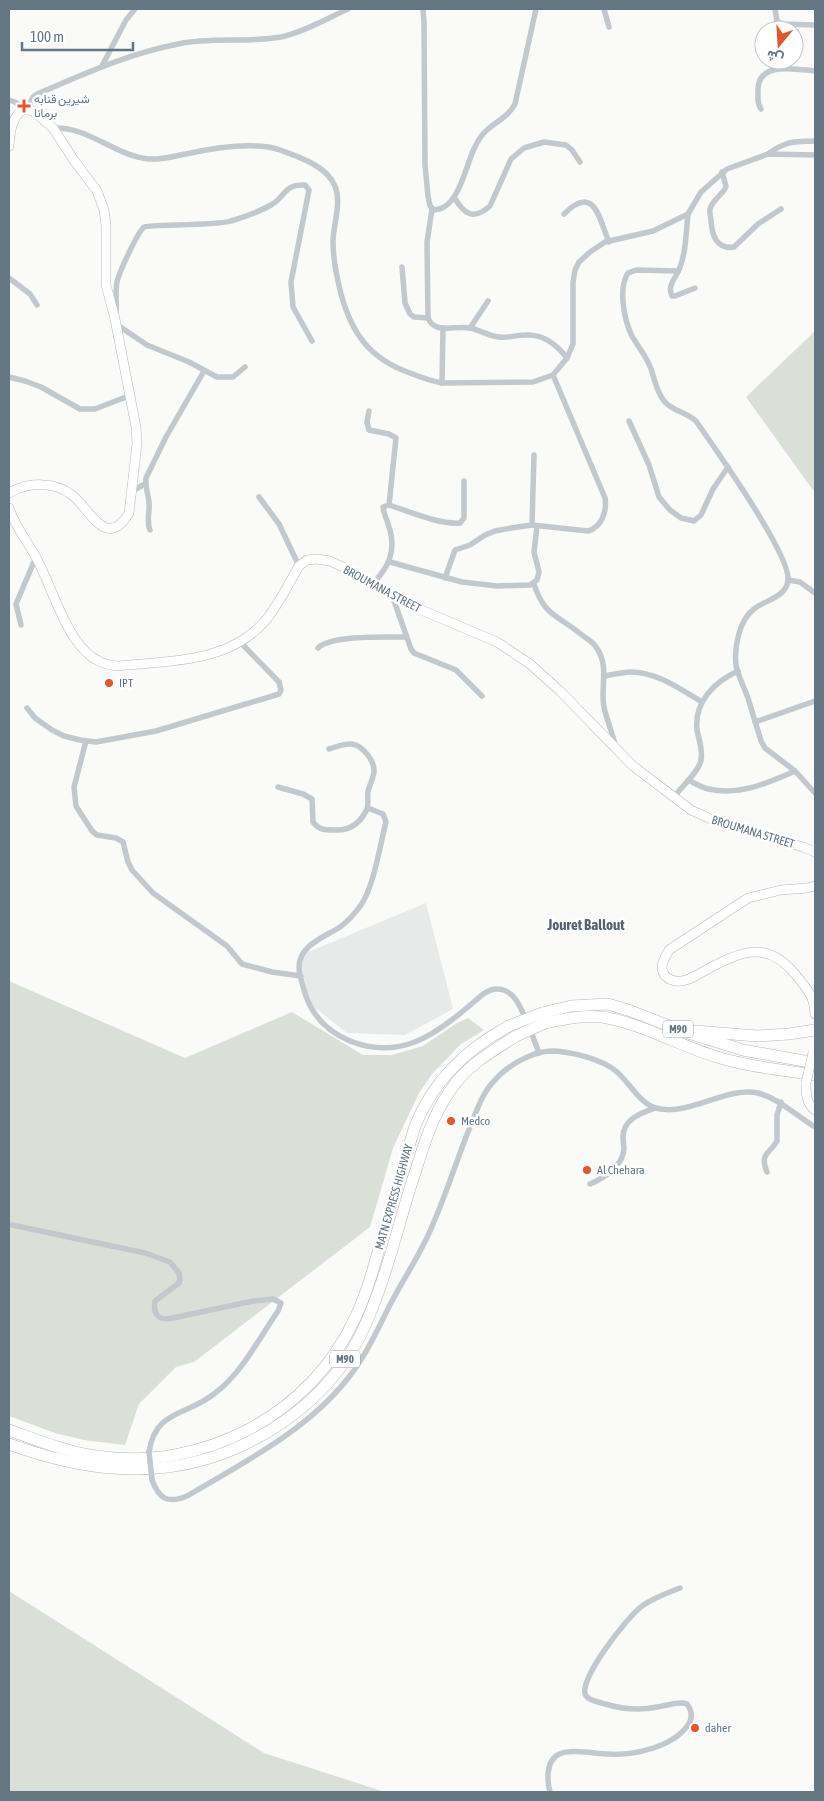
<svg xmlns="http://www.w3.org/2000/svg" width="824" height="1801" font-family="'Asap Condensed',Vazirmatn,sans-serif">
  <style>
    .built { fill: #e8e9e9 }
    .green { fill: #dadfd7 }
    .lines { fill: none; stroke-linecap: round; stroke-linejoin: round }
    .secondary-casing { stroke: #b3babf; stroke-width: 10 }
    .highway-casing { stroke: #b4b9bd; stroke-width: 12 }
    .street { stroke: #c3c8cc; stroke-width: 5.5 }
    .secondary { stroke: #fff; stroke-width: 9 }
    .highway { stroke: #fff; stroke-width: 11 }
    .secondary-bridge-casing { stroke: #b3babf; stroke-width: 10; stroke-linecap: butt }
    .highway-bridge-casing { stroke: #b4b9bd; stroke-width: 12; stroke-linecap: butt }
    .street-bridge { stroke: #c3c8cc; stroke-width: 5.5 }
    .secondary-bridge { stroke: #fff; stroke-width: 9 }
    .highway-bridge { stroke: #fff; stroke-width: 11 }
    .poi-dot { fill: #e4572e; stroke: #fff; stroke-width: 2 }
    .labels { text-anchor: middle; stroke-width: 5; stroke-linejoin: round; paint-order: stroke }
    .shield { fill: #fff; stroke: #939fa8; stroke-width: 1 }
    .shield-label { font-size: 11px; font-weight: bold; fill: #657683 }
    .poi-label { font-size: 12px; fill: #657683; stroke: #fff; text-anchor: start }
    .street-label { font-size: 12px; fill: #657683; stroke: #fff }
    .quarter-label { font-size: 15px; font-weight: bold; fill: #57646e; stroke: #fff }
  </style>
  <rect width="100%" height="100%" fill="#fafaf8"/>
  <!-- built -->
  <polygon class="built" points="426,903 453,1009 405,1035 347,1033 314,1007 306,989 301,962 306,953"/>
  <!-- green -->
  <g class="green">
    <polygon points="815,331 815,493 746,397"/>
    <polygon points="9,981 185,1058 292,1012 363,1055 392,1055 423,1046 457,1023 468,1018 484,1030 461,1044 432,1074 419,1093 393,1148 370,1227 194,1362 176,1367 139,1404 125,1445 84,1440 55,1433 9,1416"/>
    <polygon points="9,1591 264,1753 385,1792 9,1792"/>
  </g>
  <g class="lines">
    <!-- secondary casing -->
    <g class="secondary-casing">
      <g id="secondary">
        <path d="M 9,146 C 10,133 11,117 24,109 L 33,111 L 53,128 L 73,159 L 97,191 L 104,210 L 106,225 L 106,285 L 115,319 L 136,427 L 137,444 L 129,513 C 106,551 90,509 72,495 C 54,481 28,482 9,493"/>
        <path d="M 9,508 C 15,527 28,542 37,559 C 51,586 64,631 86,652 C 94,660 105,665 117,666 C 168,661 229,663 265,621 C 278,606 289,583 299,566 L 307,560 L 317,559 L 330,561 L 347,569 L 419,609 L 497,642 L 530,664 L 560,691 L 633,766 L 691,810 L 715,821 L 803,847 L 815,852"/>
        <path d="M 815,886 L 807,888 L 781,890 L 748,898 L 669,950 C 666,955 662,962 662,968 C 663,980 676,983 686,980 C 693,978 700,973 706,970 C 740,952 766,939 795,974 C 807,989 814,995 815,1014"/>
        <path d="M 806,1083 C 806,1094 806,1103 815,1110"/>
      </g>
    </g>
    <!-- highway casing -->
    <g class="highway-casing">
      <g id="highway">
        <polyline points="814,1000 815,1001"/>
        <polyline points="542,1013 571,1006 608,1004 631,1011 682,1031 743,1050 815,1063"/>
        <path d="M 545,1023 C 564,1019 583,1015 602,1017 C 641,1023 680,1046 717,1057 C 749,1067 783,1070 815,1075"/>
        <polyline points="695,1031 757,1036 789,1034 815,1030"/>
        <path d="M 9,1430 C 37,1440 66,1452 96,1456 C 202,1472 311,1415 355,1318 C 369,1289 376,1258 385,1228 C 395,1194 405,1160 415,1126 C 433,1081 466,1049 509,1026"/>
        <path d="M 9,1444 C 83,1471 159,1481 234,1449 C 288,1426 336,1386 362,1332 C 384,1285 396,1234 411,1185 C 422,1152 430,1119 450,1091 C 467,1065 491,1052 516,1036"/>
      </g>
    </g>
    <!-- street -->
    <g class="street">
      <path d="M 423,9 L 424,21 L 425,165 L 428,196 L 430,206 L 434,210 C 459,209 465,167 474,149 C 477,142 481,135 487,130 C 497,121 508,117 515,104 L 536,9"/>
      <polyline points="604,9 609,27"/>
      <polyline points="775,9 777,21 781,24 815,25"/>
      <polyline points="102,66 126,20 135,9"/>
      <polyline points="9,100 15,102 24,109"/>
      <path d="M 28,109 L 33,97 L 37,94 C 84,74 127,54 178,44 C 211,37 247,43 281,37 C 304,32 326,19 348,9"/>
      <path d="M 761,109 C 757,103 758,98 758,91 C 757,61 796,69 815,71"/>
      <path d="M 53,128 C 88,126 115,156 149,159 C 162,160 174,156 186,154 C 213,148 253,141 280,150 C 299,157 327,166 335,186 C 342,204 333,224 333,242 C 333,260 337,278 341,294 C 352,334 370,359 410,373 C 420,377 431,381 442,383 L 533,382 L 553,375 L 567,358 L 573,344 L 573,282 L 575,270 L 579,262 L 590,252 L 605,242 L 653,231 L 688,214 L 701,192 L 727,169 L 768,154 L 815,155"/>
      <path d="M 768,154 C 787,140 793,142 815,141"/>
      <path d="M 722,172 L 726,186 L 725,189 C 721,195 712,201 710,209 C 709,212 711,217 711,221 C 712,234 716,250 734,247 L 758,224 L 781,209"/>
      <path d="M 454,197 C 464,214 473,221 490,206 L 511,159 L 524,148 L 544,142 L 566,145 L 572,150 L 580,162"/>
      <path d="M 432,209 L 427,242 L 428,318 C 435,335 455,325 470,328 C 480,330 488,336 499,337 C 508,338 517,335 526,335 C 543,334 557,345 567,358"/>
      <path d="M 564,214 C 595,183 599,219 609,242"/>
      <path d="M 688,214 C 686,233 686,253 679,270 C 675,279 667,286 672,296 L 675,296 L 695,288"/>
      <polyline points="402,267 405,303 410,314 414,317 428,318"/>
      <path d="M 678,271 L 636,270 L 628,273 C 618,288 624,320 632,336 C 638,347 647,357 651,369 C 655,380 656,391 664,401 C 672,411 686,412 696,421 C 714,447 792,556 788,581 C 785,598 765,600 754,609 C 739,620 734,648 736,665 C 738,676 744,687 748,698 C 752,712 757,727 761,741 L 765,748 L 795,771 L 815,793"/>
      <polyline points="9,278 30,294 37,305"/>
      <path d="M 116,313 C 117,303 115,292 117,282 C 119,273 137,233 144,227 C 148,224 216,226 231,221 C 244,217 259,212 271,205 C 286,197 283,184 305,185 L 309,190 L 291,282 L 293,307 L 312,341"/>
      <polyline points="116,324 147,345 189,362 217,377 233,377 245,367"/>
      <polyline points="470,328 488,301"/>
      <polyline points="9,377 25,381 41,387 80,409 95,409 131,395"/>
      <polyline points="442,383 443,328"/>
      <polyline points="369,411 367,422 369,430 389,434 396,438 389,505"/>
      <polyline points="629,421 649,465 659,497 670,510 681,518 694,521 701,515 713,489 728,467"/>
      <polyline points="132,491 145,484"/>
      <polyline points="259,497 279,524 299,566"/>
      <polyline points="532,525 534,455"/>
      <path d="M 150,530 C 146,521 150,512 149,502 C 148,494 145,486 146,478 L 166,437 L 204,371"/>
      <polyline points="390,562 462,582 497,586 530,585 537,580 539,572 534,552 537,526"/>
      <path d="M 445,578 L 455,550 L 470,545 L 485,535 L 495,531 L 511,528 L 532,525 L 588,531 C 602,527 607,511 605,498 L 553,375"/>
      <polyline points="788,580 800,582 815,593"/>
      <path d="M 373,584 C 388,567 396,553 390,530 C 388,522 384,515 383,507 L 389,505 C 408,511 440,525 460,523 L 464,518 L 464,481"/>
      <path d="M 534,584 C 544,616 558,615 582,635 C 587,639 593,642 596,647 C 610,666 600,687 604,707 C 607,721 613,734 616,748"/>
      <polyline points="392,595 411,649 414,653 456,670 482,696"/>
      <polyline points="21,625 16,604 36,557"/>
      <path d="M 318,648 C 330,635 387,637 406,637"/>
      <path d="M 605,676 C 613,674 621,673 629,672 C 655,671 680,689 702,702"/>
      <polyline points="27,708 35,718 52,730 64,736 80,740 96,742 156,731 279,694 281,690 279,682 241,643"/>
      <polyline points="755,722 815,701"/>
      <polyline points="86,741 74,787 76,806 92,831 97,835 116,838 123,842 128,862 132,870 153,893 227,946 242,964 272,972 301,976"/>
      <path d="M 688,780 C 695,783 702,788 709,789 C 739,796 768,783 795,771"/>
      <path d="M 278,787 L 303,794 L 312,799 L 313,822 C 319,830 325,830 334,830 C 349,831 360,824 367,809 C 369,804 367,796 368,791 C 370,784 373,779 374,772 C 375,761 363,746 352,744 C 344,743 336,747 329,749"/>
      <path d="M 674,797 C 681,787 699,772 701,760 C 703,750 699,740 697,730 C 694,702 714,682 738,671"/>
      <path d="M 368,808 L 383,814 L 386,822 C 380,845 374,886 361,905 C 356,912 347,922 340,927 C 325,937 299,945 299,967 C 299,974 302,983 304,990 C 311,1015 326,1031 350,1041 C 398,1060 433,1037 469,1006 C 477,1000 487,988 497,989 C 514,989 521,1008 526,1020"/>
      <polyline points="530,1029 539,1053"/>
      <path d="M 767,1172 C 759,1153 770,1154 777,1141 L 777,1115 L 781,1102"/>
      <path d="M 590,1184 C 604,1178 623,1166 624,1149 C 624,1145 623,1141 623,1137 C 623,1119 641,1113 655,1108"/>
      <path d="M 12,1225 L 145,1253 L 170,1262 L 179,1273 L 180,1279 L 179,1283 L 155,1301 C 153,1313 157,1319 168,1319 L 253,1301 L 273,1299 L 281,1303 L 278,1311 C 258,1340 242,1373 214,1394 C 186,1416 155,1410 149,1452"/>
      <path d="M 152,1480 C 159,1499 168,1504 187,1496 C 244,1462 307,1431 349,1377 C 367,1354 378,1328 391,1303 C 405,1276 422,1252 433,1224 C 447,1192 457,1159 470,1127 C 477,1110 482,1093 495,1080 C 507,1066 531,1052 550,1051 C 569,1051 603,1059 617,1072 C 629,1082 640,1104 656,1108 C 689,1117 726,1086 758,1093 C 780,1099 795,1115 815,1127"/>
      <path d="M 550,1792 C 547,1781 546,1764 556,1756 C 567,1747 595,1754 608,1754 C 633,1756 673,1747 688,1725 C 693,1718 692,1711 687,1704 L 683,1703 C 674,1702 666,1706 657,1707 C 639,1711 622,1709 605,1704 C 599,1702 591,1701 587,1697 C 573,1685 629,1615 642,1606 C 653,1598 667,1593 680,1588"/>
    </g>
    <!-- secondary -->
    <use href="#secondary" class="secondary"/>
    <!-- highway -->
    <use href="#highway" class="highway"/>
    <!-- secondary-bridge casing -->
    <g class="secondary-bridge-casing">
      <polyline id="secondary-bridge" points="806,1083 813,1053"/>
    </g>
    <!-- highway-bridge casing -->
    <g class="highway-bridge-casing">
      <g id="highway-bridge">
        <polyline points="509,1026 542,1013"/>
        <polyline points="516,1036 545,1023"/>
      </g>
    </g>
    <!-- street-bridge -->
    <polyline class="street-bridge" points="149,1452 152,1480"/>
    <!-- secondary-bridge -->
    <use href="#secondary-bridge" class="secondary-bridge"/>
    <!-- highway-bridge -->
    <use href="#highway-bridge" class="highway-bridge"/>
  </g>
  <!-- markers -->
  <g class="poi-dot">
    <path d="M21.5 98.5h5v5h5v5h-5v5h-5v-5h-5v-5h5z"/>
    <circle cx="109" cy="683" r="5"/>
    <circle cx="451" cy="1121" r="5"/>
    <circle cx="587" cy="1170" r="5"/>
    <circle cx="695" cy="1728" r="5"/>
  </g>
  <g class="labels">
    <!-- shield labels -->
    <g class="shield">
      <rect x="663" y="1020.5" width="30" height="17" rx="4"/>
      <rect x="330" y="1350.5" width="30" height="17" rx="4"/>
    </g>
    <g class="shield-label">
      <text x="678" y="1033">M90</text>
      <text x="345" y="1363">M90</text>
    </g>
    <!-- poi labels -->
    <g class="poi-label">
      <text x="34" y="103">شيرين قنابه<tspan x="34" dy="14">برمانا</tspan></text>
      <text x="119" y="687">IPT</text>
      <text x="461" y="1125">Medco</text>
      <text x="597" y="1174">Al Chehara</text>
      <text x="705" y="1732">daher</text>
    </g>
    <!-- street labels -->
    <g class="street-label">
      <text transform="translate(382 589) rotate(28)" y="4">BROUMANA STREET</text>
      <text transform="translate(753 832) rotate(17)" y="4">BROUMANA STREET</text>
      <text transform="translate(394 1197) rotate(-74)" y="4">MATN EXPRESS HIGHWAY</text>
    </g>
    <!-- quarter labels -->
    <g class="quarter-label">
      <text x="586" y="930">Jouret Ballout</text>
    </g>
  </g>
  <!-- border -->
  <rect width="824" height="1801" fill="none" stroke="#657683" stroke-width="20"/>
  <!-- north arrow -->
  <g transform="translate(779 45) rotate(198)"><circle r="24" fill="#ffffff" stroke="#c1c8cd"/>
  <path d="M0-4L9 19L0 12L-9 19Z" fill="#e4572e"/>
  <text y="-8" font-size="14" font-weight="bold" text-anchor="middle" fill="#657683">ش</text>
  </g>
  <!-- scale -->
  <path d="M22 42v8h111v-8" fill="none" stroke="#657683" stroke-width="2.5"/>
  <text x="30" y="42" font-size="15" fill="#657683" stroke="#ffffff" stroke-width="4" paint-order="stroke">100 m</text>
</svg>
